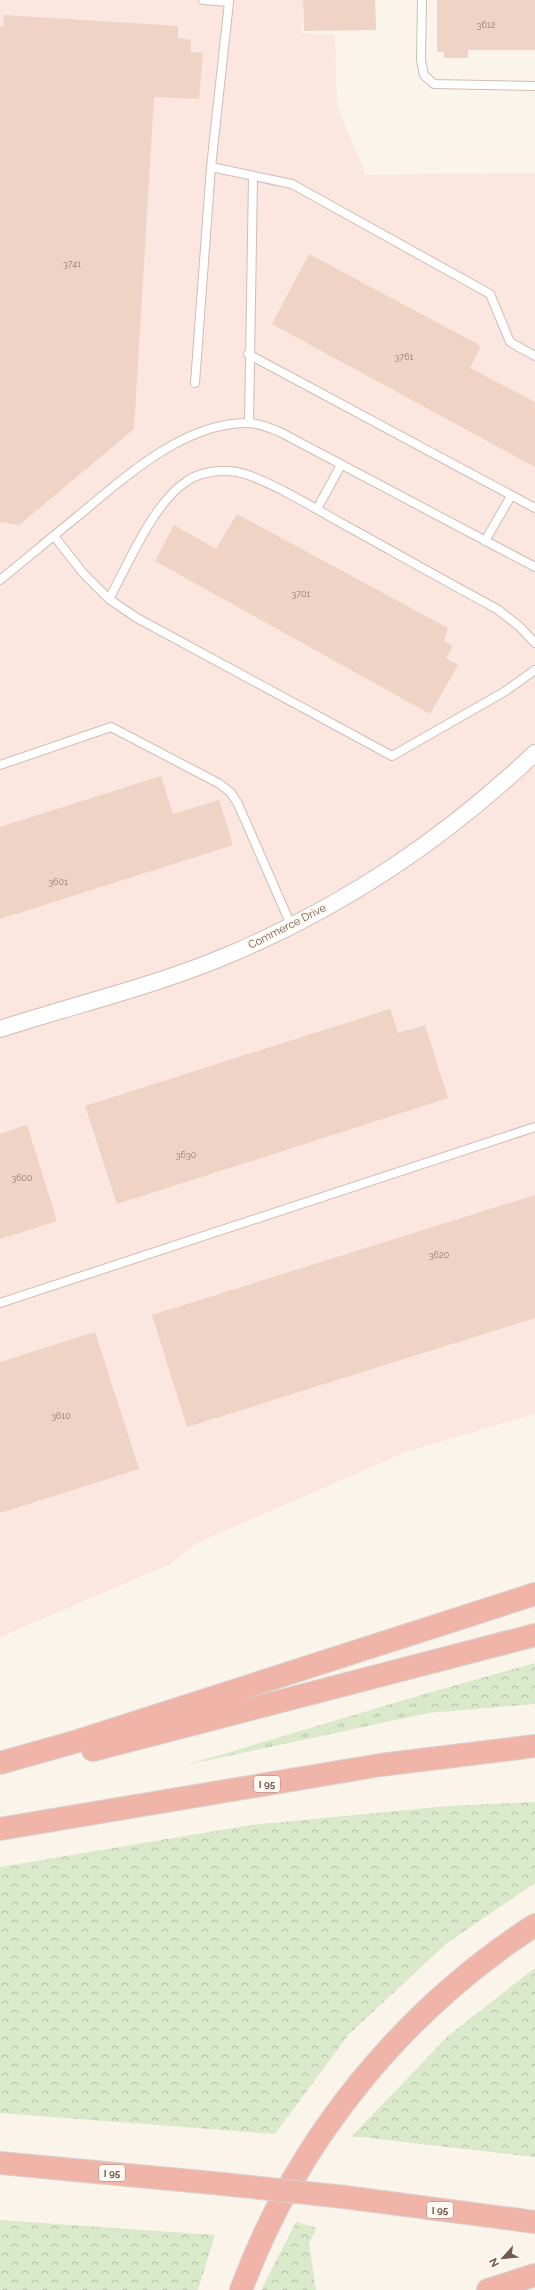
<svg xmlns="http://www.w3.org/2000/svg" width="535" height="2290" font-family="Raleway,sans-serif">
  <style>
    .commercial { fill: #fbe6e0 }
    .grass { fill: url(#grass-tufts) }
    .forest { fill: url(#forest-crowns) }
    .building { fill: #efd3c5 }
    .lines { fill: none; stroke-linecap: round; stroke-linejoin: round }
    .service-casing { stroke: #cfbeb4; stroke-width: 10 }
    .minor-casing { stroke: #cfbeb4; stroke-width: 18 }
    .motorway-casing { stroke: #d8d1ce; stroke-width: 24 }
    .service { stroke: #fff; stroke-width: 8 }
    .minor { stroke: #fff; stroke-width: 16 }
    .motorway { stroke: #f0b5a8; stroke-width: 22 }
    .motorway-bridge-casing { stroke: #d8d1ce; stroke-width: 24; stroke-linecap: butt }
    .motorway-bridge { stroke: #f0b5a8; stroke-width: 22 }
    .labels { text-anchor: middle; stroke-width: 3.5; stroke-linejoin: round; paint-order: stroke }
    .number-label { font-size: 9px; fill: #94786d }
    .shield { fill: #fef8f2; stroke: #9e8981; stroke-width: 1 }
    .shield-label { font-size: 10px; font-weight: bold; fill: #755a50 }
    .street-label { font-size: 11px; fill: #755a50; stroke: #fef8f2 }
  </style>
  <defs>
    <pattern id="grass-tufts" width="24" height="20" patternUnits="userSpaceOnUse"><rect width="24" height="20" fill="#d9e9ca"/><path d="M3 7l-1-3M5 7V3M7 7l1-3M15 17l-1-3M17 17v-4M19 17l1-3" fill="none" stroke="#b5c0a6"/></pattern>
    <pattern id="forest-crowns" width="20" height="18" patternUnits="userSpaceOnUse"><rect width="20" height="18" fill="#d9e9ca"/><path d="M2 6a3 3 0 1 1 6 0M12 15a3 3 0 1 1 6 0" fill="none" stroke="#b5c0a6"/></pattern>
  </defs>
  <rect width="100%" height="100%" fill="#fbf4eb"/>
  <!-- commercial -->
  <polygon class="commercial" points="0,0 303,0 302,33 335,35 337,106 366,175 535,173 535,1414 408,1451 197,1543 170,1564 0,1637"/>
  <!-- grass -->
  <polygon class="grass" points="428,1693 428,1713 186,1765"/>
  <!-- forest -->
  <g class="forest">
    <polygon points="535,1663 535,1704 428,1713 428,1693"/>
    <polygon points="535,1802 535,1883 447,1943 349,2034 275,2134 0,2113 0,1867 251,1825 448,1806"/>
    <polygon points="535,1968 535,2157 352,2136 448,2036"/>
    <polygon points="0,2220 215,2235 198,2290 0,2290"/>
    <polygon points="296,2222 317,2228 309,2243 316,2290 261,2290"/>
  </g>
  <!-- building -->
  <g class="building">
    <polygon points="303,0 375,0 376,30 304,31"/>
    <polygon points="437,0 535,0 535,50 468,50 468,58 444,58 444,52 437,52"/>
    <polygon points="4,15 178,26 178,38 191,40 191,52 203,53 199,99 154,97 134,429 19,525 0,522 0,26 3,26"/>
    <polygon points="309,254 481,346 470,368 535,402 535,467 272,324"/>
    <polygon points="237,514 448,628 444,641 453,646 446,658 458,665 430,714 155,561 174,525 216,549"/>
    <polygon points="161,776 173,814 219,800 233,845 0,919 0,827"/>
    <polygon points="390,1009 398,1033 425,1025 448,1098 117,1204 85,1106"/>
    <polygon points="27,1125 57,1221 0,1239 0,1134"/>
    <polygon points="535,1195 535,1318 187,1427 152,1315"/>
    <polygon points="95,1332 139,1469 0,1513 0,1362"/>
  </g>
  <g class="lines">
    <!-- service casing -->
    <g class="service-casing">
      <g id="service">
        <polyline points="422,0 421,60 424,75 434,84 535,86"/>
        <polyline points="211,167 292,184 490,294 510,342 535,356"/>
        <polyline points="248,354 535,508"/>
        <polyline points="195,383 211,167 229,2 203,0"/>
        <polyline points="249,423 253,177"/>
        <polyline points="317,509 341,465"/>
        <polyline points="54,536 83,573 109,599 137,618 392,756 504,692 535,670"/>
        <polyline points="485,541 511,496"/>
        <path d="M 0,580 C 26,559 52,537 78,516 C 124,478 184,422 248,423 C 259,423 270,428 280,432 L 535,567"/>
        <path d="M 109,599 C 129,563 153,503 187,481 C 203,470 230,468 248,475 C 279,486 314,508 343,524 C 394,552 445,581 497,609 L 520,627 L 535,643"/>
        <polyline points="0,765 111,727 220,784 231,793 238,804 291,925"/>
        <polyline points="0,1303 535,1127"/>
      </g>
    </g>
    <!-- minor casing -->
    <g class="minor-casing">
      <path id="minor" d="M 0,1029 C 77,1004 159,985 233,953 C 348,904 445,838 535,753"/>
    </g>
    <!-- motorway casing -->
    <g class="motorway-casing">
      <g id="motorway">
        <polyline points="93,1750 535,1635"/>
        <polyline points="0,1763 78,1741 535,1594"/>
        <polyline points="0,1829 380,1765 535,1746"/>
        <polyline points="0,2163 223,2184"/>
        <polyline points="344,2197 535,2222"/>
        <path d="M 241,2290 C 296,2141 402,2011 535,1925"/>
        <polyline points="488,2290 535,2275"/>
      </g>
    </g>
    <!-- service -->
    <use href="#service" class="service"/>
    <!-- minor -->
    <use href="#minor" class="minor"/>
    <!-- motorway -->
    <use href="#motorway" class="motorway"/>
    <!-- motorway-bridge casing -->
    <g class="motorway-bridge-casing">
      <polyline id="motorway-bridge" points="223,2184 344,2197"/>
    </g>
    <!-- motorway-bridge -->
    <use href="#motorway-bridge" class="motorway-bridge"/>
  </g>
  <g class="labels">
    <!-- number labels -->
    <g class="number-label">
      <text x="486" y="28">3612</text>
      <text x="72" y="267">3741</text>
      <text x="404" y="360">3761</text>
      <text x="301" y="597">3701</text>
      <text x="58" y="885">3601</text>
      <text x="186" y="1158">3630</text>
      <text x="22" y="1181">3600</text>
      <text x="439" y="1258">3620</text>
      <text x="61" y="1419">3610</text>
    </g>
    <!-- shield labels -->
    <g class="shield">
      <rect x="254" y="1776" width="26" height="16" rx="3"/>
      <rect x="99" y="2165" width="26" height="16" rx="3"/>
      <rect x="427" y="2202" width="26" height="16" rx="3"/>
    </g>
    <g class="shield-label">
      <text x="267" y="1788">I 95</text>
      <text x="112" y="2177">I 95</text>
      <text x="440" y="2214">I 95</text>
    </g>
    <!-- street labels -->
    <g class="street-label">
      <text transform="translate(287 926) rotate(-27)" y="4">Commerce Drive</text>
    </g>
  </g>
  <!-- north arrow -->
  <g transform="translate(503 2258) rotate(243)" stroke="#fef8f2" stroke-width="3" paint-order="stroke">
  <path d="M0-3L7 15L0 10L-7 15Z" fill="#755a50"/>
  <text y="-6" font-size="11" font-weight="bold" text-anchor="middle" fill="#755a50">N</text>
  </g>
</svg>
